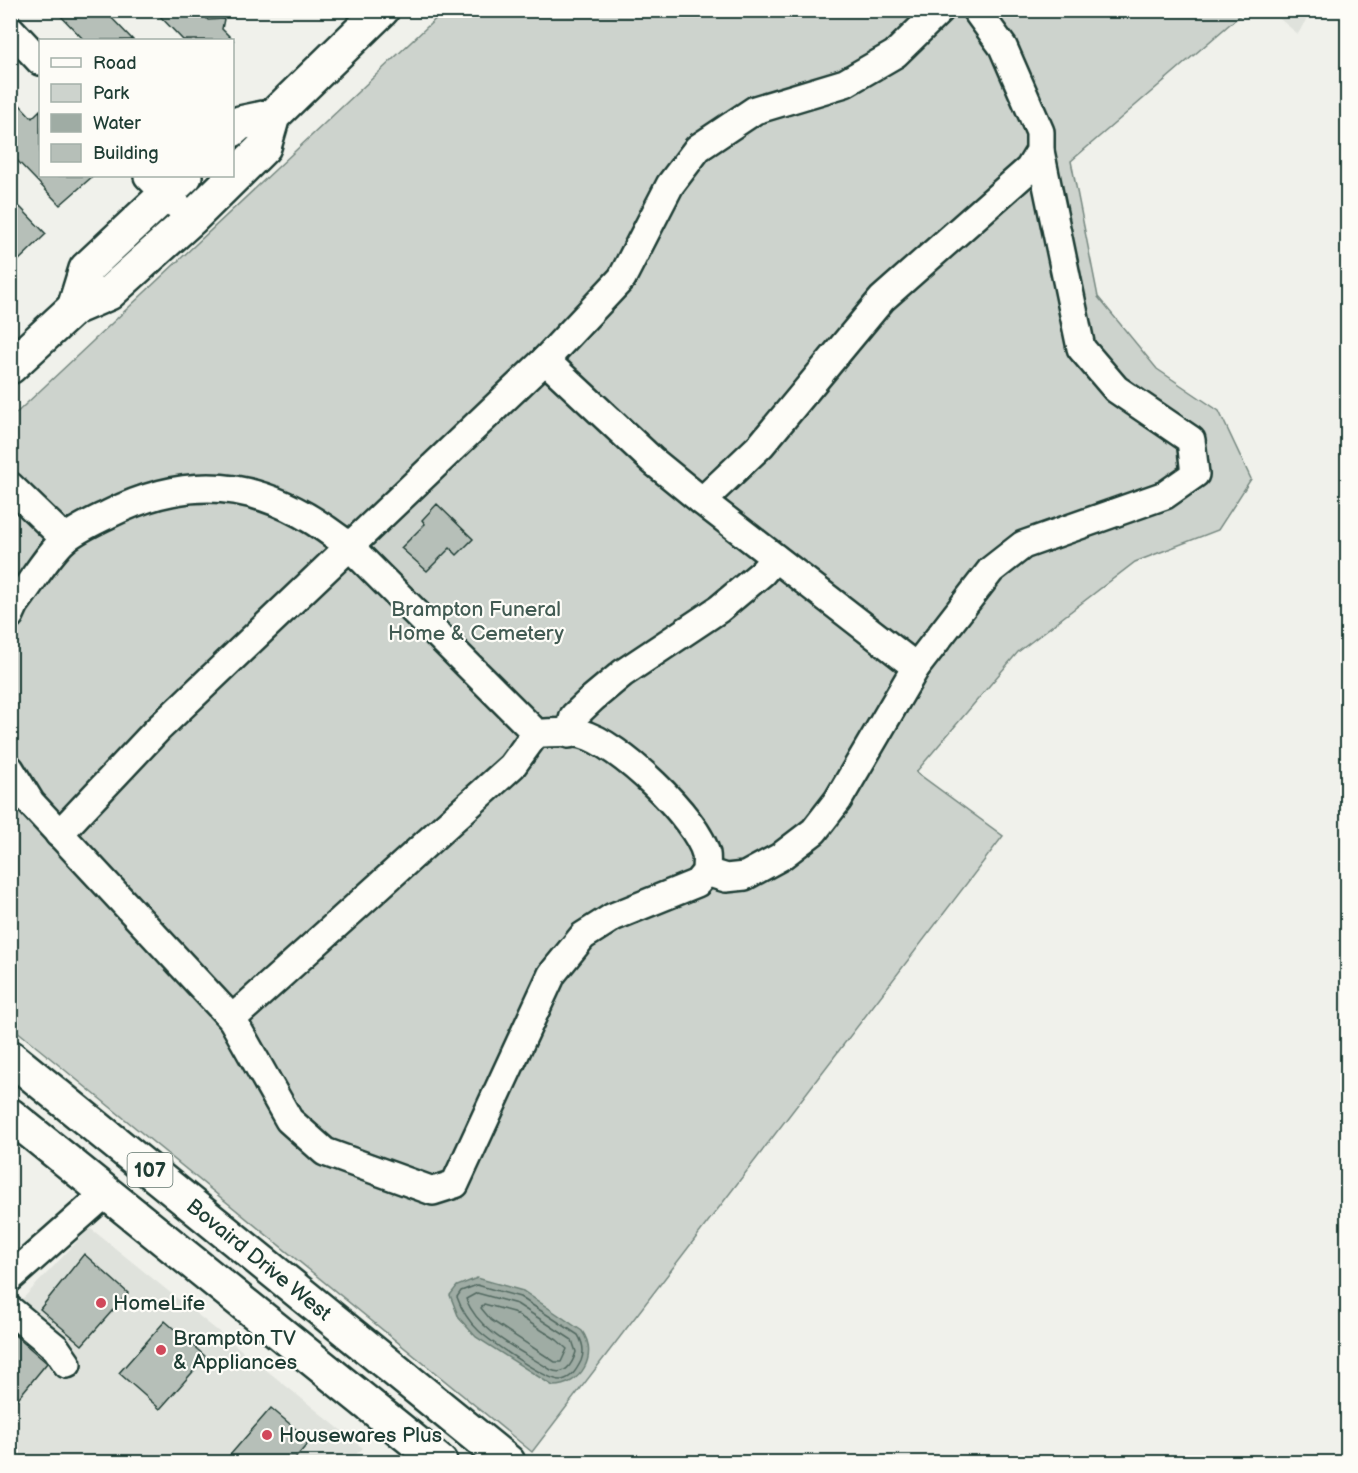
<svg xmlns="http://www.w3.org/2000/svg" width="1358" height="1473" font-family="'Balsamiq Sans',sans-serif">
  <style>
    .built { fill: #dfe2dc }
    .green { fill: #cdd3cd; stroke: #768880; stroke-width: 1.5 }
    .water { fill: #9faca4; stroke: #6c8077; stroke-width: 1.5 }
    .lines { fill: none; stroke-linecap: round; stroke-linejoin: round }
    .shore { stroke: #526961; stroke-width: 1.5 }
    .building { fill: #b6bfb8; stroke: #1f3d34; stroke-width: 1.5 }
    .minor-casing { stroke: #1f3d34; stroke-width: 32 }
    .major-casing { stroke: #1f3d34; stroke-width: 38 }
    .minor { stroke: #fdfcf7; stroke-width: 27 }
    .major { stroke: #fdfcf7; stroke-width: 33 }
    .poi-dot { fill: #d1495b; stroke: #fdfcf7; stroke-width: 2 }
    .labels { text-anchor: middle; stroke-width: 4.5; stroke-linejoin: round; paint-order: stroke }
    .shield { fill: #fdfcf7; stroke: #62766e; stroke-width: 1.5 }
    .shield-label { font-size: 20px; font-weight: bold; fill: #1f3d34 }
    .park-label { font-size: 21px; fill: #425b53; stroke: #fdfcf7 }
    .street-label { font-size: 21px; fill: #1f3d34; stroke: #fdfcf7 }
    .poi-label { font-size: 21px; fill: #1f3d34; stroke: #fdfcf7; text-anchor: start }
  </style>
  <rect width="100%" height="100%" fill="#f0f1eb"/>
  <filter id="ink" filterUnits="userSpaceOnUse"><feTurbulence type="fractalNoise" baseFrequency=".0167" numOctaves="2"/><feDisplacementMap in="SourceGraphic" scale="12" xChannelSelector="R" yChannelSelector="G"/><feConvolveMatrix kernelMatrix="1 2 1 2 8 2 1 2 1" color-interpolation-filters="sRGB"/></filter>
  <g filter="url(#ink)">
    <!-- built -->
    <g class="built">
      <polygon points="1270,11 1311,11 1298,34"/>
      <polygon points="90,1228 363,1448 348,1462 11,1462 10,1312"/>
    </g>
    <!-- green -->
    <polygon class="green" points="444,11 1245,11 1071,161 1098,297 1157,369 1219,411 1251,479 1218,530 1135,562 1018,652 916,772 1003,836 532,1452 11,1026 11,418"/>
    <!-- water -->
    <path class="water" d="M 477,1278 L 523,1291 L 582,1331 C 599,1355 581,1386 553,1386 L 476,1337 L 459,1318 L 450,1295 L 457,1286 Z"/>
    <g class="lines">
      <!-- shore -->
      <g class="shore">
        <path d="M 477,1285 L 520,1297 L 578,1335 C 583,1343 585,1351 581,1361 C 577,1369 572,1378 562,1380 C 548,1382 491,1342 479,1331 C 468,1321 462,1311 457,1297 L 461,1291 Z"/>
        <path d="M 477,1293 L 517,1304 L 572,1340 L 576,1352 C 572,1365 565,1376 551,1370 C 522,1351 479,1333 466,1299 Z"/>
        <polygon points="484,1304 513,1312 557,1340 567,1349 561,1362 555,1362 491,1320 481,1308"/>
      </g>
    </g>
    <!-- building -->
    <g class="building">
      <polygon points="55,10 104,10 133,40 84,40"/>
      <polygon points="154,10 199,10 208,20 224,19 222,29 233,40 183,40"/>
      <polygon points="10,94 32,118 40,110 40,176 93,176 60,205 10,153"/>
      <polygon points="20,207 46,234 17,262 10,255 10,216"/>
      <polygon points="437,504 473,539 457,555 450,548 427,571 401,548 425,524 422,520"/>
      <polygon points="84,1254 128,1293 82,1345 40,1309"/>
      <polygon points="165,1321 206,1357 160,1409 119,1373"/>
      <polygon points="10,1331 47,1363 10,1408"/>
      <polygon points="271,1408 310,1441 292,1462 224,1462"/>
    </g>
    <g class="lines">
      <!-- minor casing -->
      <g class="minor-casing">
        <g id="minor">
          <polyline points="10,29 40,61"/>
          <polyline points="148,176 191,219"/>
          <polyline points="545,360 622,278 670,185 698,148 755,110 845,83 895,54 940,10"/>
          <polyline points="10,486 65,539"/>
          <polyline points="702,501 916,667"/>
          <path d="M 10,615 L 15,604 C 30,585 47,555 65,539 C 77,529 95,521 109,514 C 200,468 274,485 351,548 L 536,733 C 550,733 569,731 582,734 C 618,743 697,818 706,854 C 707,859 706,866 706,872 L 697,883 L 613,917 L 583,936 L 552,974 L 455,1184 L 433,1191 L 325,1152 L 289,1120 L 232,1019 L 31,803 L 10,769"/>
          <polyline points="569,734 574,716 593,698 623,673 719,609 762,573 775,558"/>
          <polyline points="59,834 157,730 545,360 653,461 702,501 761,445 882,299 1029,169 1040,151 1040,132 1003,47 976,10"/>
          <polyline points="706,872 726,878 745,876 780,857 814,831 838,800 916,667 991,570 1023,545 1165,495 1195,474 1191,440 1116,389 1081,348 1040,151"/>
          <polyline points="232,1019 512,766 536,733"/>
          <polyline points="10,1278 106,1193"/>
          <polyline points="10,1310 56,1348 67,1364"/>
        </g>
      </g>
      <!-- major casing -->
      <g class="major-casing">
        <g id="major">
          <polyline points="232,130 240,123 273,116"/>
          <polyline points="74,308 86,269 185,176"/>
          <polyline points="10,367 74,308 109,293 191,219 264,147 273,116 382,10"/>
          <path id="s1" d="M 10,1057 L 508,1462"/>
          <polyline points="10,1115 440,1462"/>
        </g>
      </g>
      <!-- minor -->
      <use href="#minor" class="minor"/>
      <!-- major -->
      <use href="#major" class="major"/>
    </g>
  </g>
  <!-- markers -->
  <g class="poi-dot">
    <circle cx="101" cy="1303" r="6"/>
    <circle cx="161" cy="1350" r="6"/>
    <circle cx="267" cy="1435" r="6"/>
  </g>
  <g class="labels">
    <!-- shield labels -->
    <rect class="shield" x="127.5" y="1153" width="45" height="34" rx="4.5"/>
    <g class="shield-label">
      <text x="150" y="1177">107</text>
    </g>
    <!-- park labels -->
    <g class="park-label">
      <text x="476" y="616">Brampton Funeral<tspan x="476" dy="24">Home &amp; Cemetery</tspan></text>
    </g>
    <!-- street labels -->
    <g class="street-label">
      <text dy="7" stroke="none"><textPath href="#s1" startOffset="321">Bovaird Drive West</textPath></text>
    </g>
    <!-- poi labels -->
    <g class="poi-label">
      <text x="113" y="1310">HomeLife</text>
      <text x="173" y="1345">Brampton TV<tspan x="173" dy="24">&amp; Appliances</tspan></text>
      <text x="279" y="1442">Housewares Plus</text>
    </g>
  </g>
  <!-- margin -->
  <rect width="1358" height="1473" fill="none" stroke="#fdfcf7" stroke-width="36"/>
  <rect x="18" y="18" width="1322" height="1437" fill="none" stroke="#1f3d34" stroke-width="2" filter="url(#ink)"/>
  <!-- legend -->
  <rect x="39" y="39" width="195" height="138" fill="#fdfcf7" stroke="#a4b0a9" stroke-width="1.5"/>
  <rect x="51" y="58" width="30" height="9" fill="#fdfcf7" stroke="#a4b0a9" stroke-width="1.5"/>
  <text x="93" y="69" font-size="18" fill="#1f3d34">Road</text>
  <rect x="51" y="84" width="30" height="18" fill="#cdd3cd" stroke="#a4b0a9" stroke-width="1.5"/>
  <text x="93" y="99" font-size="18" fill="#1f3d34">Park</text>
  <rect x="51" y="114" width="30" height="18" fill="#9faca4" stroke="#a4b0a9" stroke-width="1.5"/>
  <text x="93" y="129" font-size="18" fill="#1f3d34">Water</text>
  <rect x="51" y="144" width="30" height="18" fill="#b6bfb8" stroke="#a4b0a9" stroke-width="1.5"/>
  <text x="93" y="159" font-size="18" fill="#1f3d34">Building</text>
</svg>
